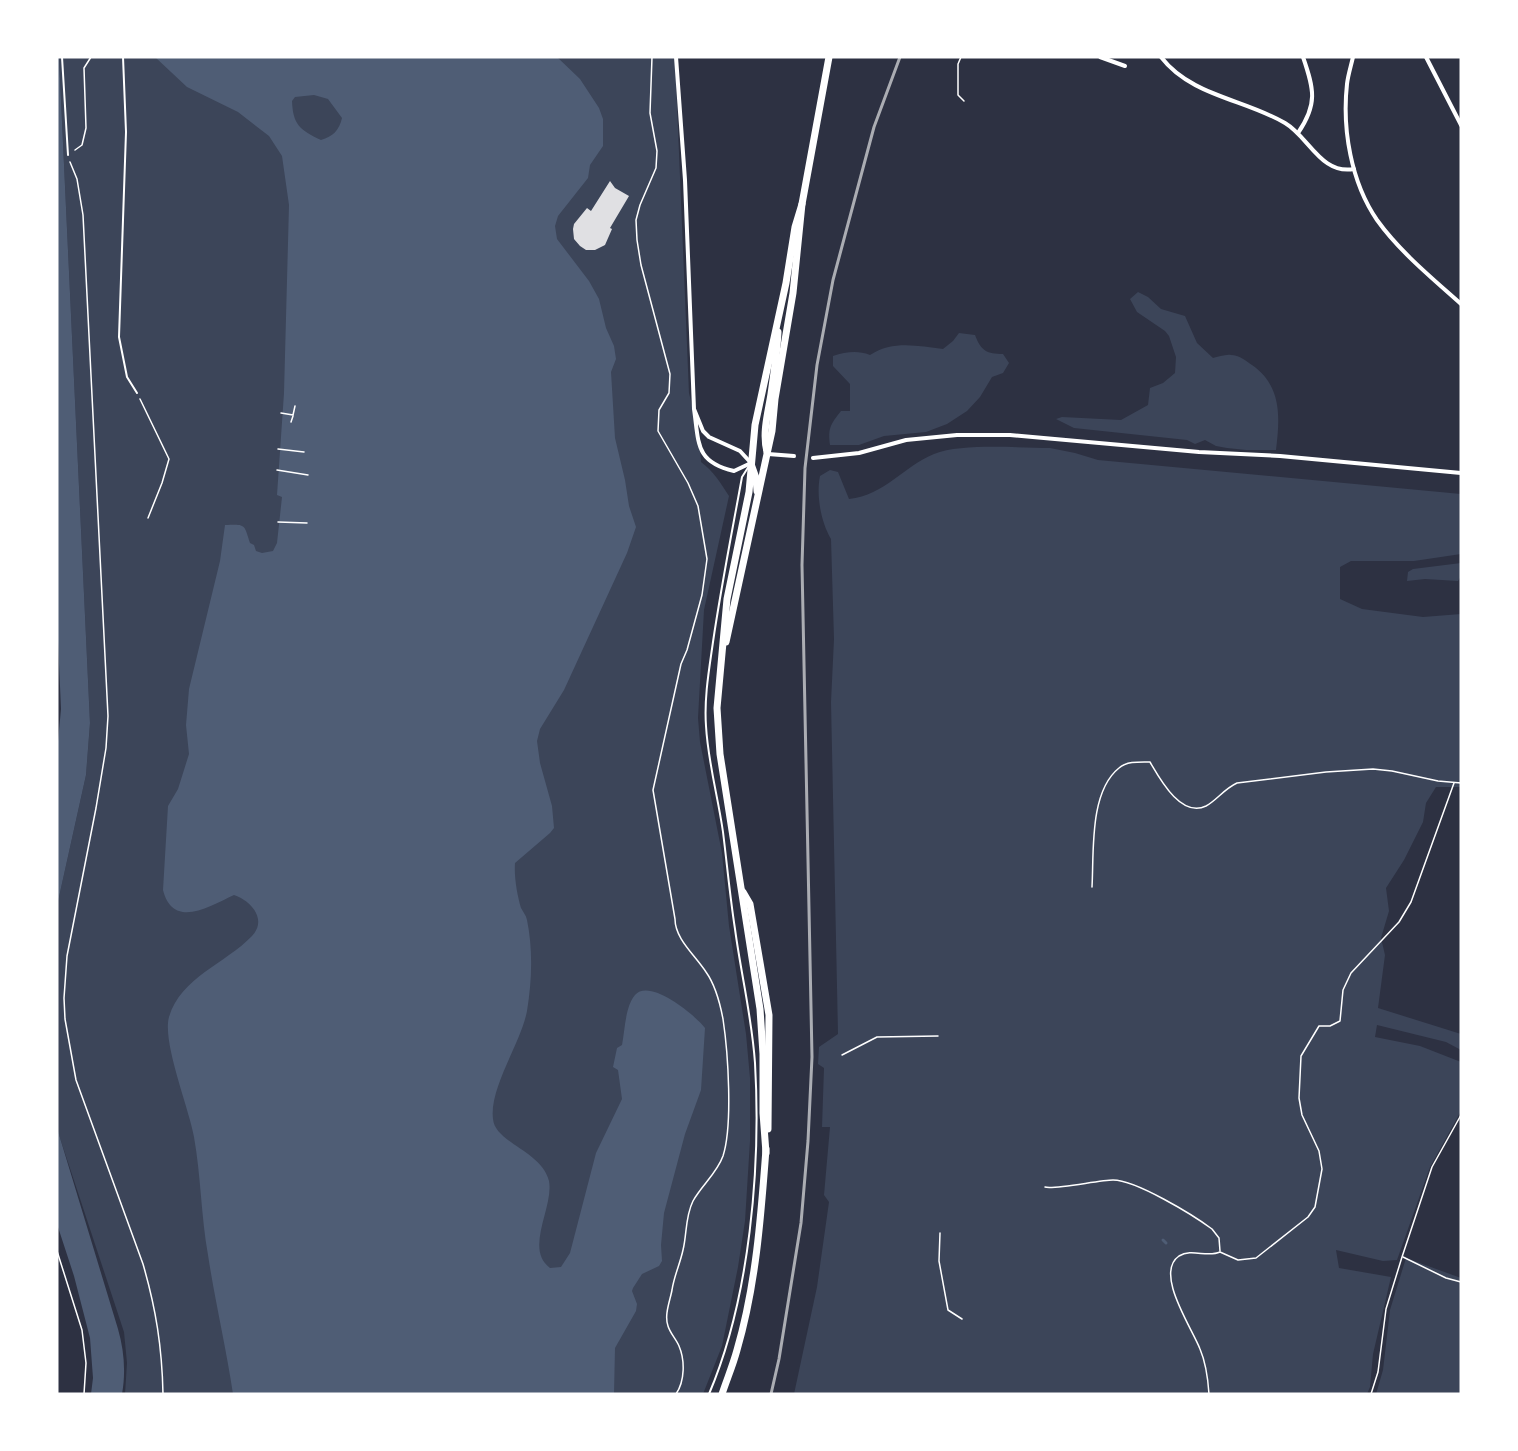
<svg xmlns="http://www.w3.org/2000/svg" width="1518" height="1451" font-family="'Roboto Condensed',sans-serif">
  <style>
    .green { fill: #3c4559 }
    .water { fill: #4f5d75; fill-rule: evenodd }
    .lines { fill: none; stroke-linecap: round; stroke-linejoin: round }
    .stream { stroke: #4f5d75; stroke-width: 3 }
    .building { fill: #e0e0e3 }
    .path { stroke: #fff; stroke-width: 1.5 }
    .service { stroke: #fff; stroke-width: 2 }
    .minor { stroke: #fff; stroke-width: 4 }
    .primary { stroke: #fff; stroke-width: 7 }
    .rail { stroke: #abadb3; stroke-width: 3 }
  </style>
  <rect width="100%" height="100%" fill="#2d3142"/>
  <!-- green -->
  <g class="green">
    <path d="M 59,57 L 675,57 L 689,393 L 699,435 L 701,462 C 714,472 720,482 729,496 L 704,610 L 698,718 L 700,742 L 722,853 L 729,926 L 746,1034 L 750,1078 L 750,1141 L 745,1221 L 738,1267 L 722,1346 L 703,1394 L 125,1394 L 127,1363 L 124,1332 L 57,1129 L 57,906 L 86,775 L 90,723 Z"/>
    <path d="M 1138,292 L 1148,297 L 1161,309 L 1185,316 L 1197,343 L 1213,358 C 1218,357 1226,354 1231,355 C 1239,355 1246,361 1252,365 C 1282,386 1280,417 1276,450 L 1246,450 L 1227,448 L 1216,446 L 1205,440 L 1195,444 L 1187,440 L 1074,428 L 1056,419 L 1062,417 L 1121,420 L 1148,405 L 1150,388 L 1163,383 L 1175,373 L 1176,357 L 1169,336 L 1165,331 L 1137,312 L 1130,299 Z"/>
    <path d="M 959,333 L 975,335 C 981,351 987,354 1003,354 L 1009,363 L 1003,373 L 992,377 L 980,397 L 967,411 L 947,424 L 926,432 L 884,436 L 859,445 L 830,445 C 828,428 830,425 841,411 L 850,411 L 850,384 L 833,366 L 833,356 C 846,352 857,350 870,355 C 893,340 918,346 943,349 L 953,341 Z"/>
    <path d="M 1050,448 L 1075,453 L 1098,460 L 1461,494 L 1461,554 L 1414,561 L 1351,561 L 1340,567 L 1340,599 L 1362,609 L 1423,617 L 1461,614 L 1461,787 L 1436,787 L 1426,803 L 1423,822 L 1404,860 L 1386,888 L 1389,911 L 1381,938 L 1385,955 L 1378,1008 L 1461,1034 L 1461,1050 L 1446,1042 L 1377,1025 L 1375,1037 L 1420,1046 L 1461,1062 L 1461,1111 L 1430,1167 L 1397,1260 L 1383,1261 L 1336,1250 L 1339,1268 L 1391,1277 L 1373,1354 L 1370,1387 L 1367,1394 L 794,1394 L 817,1287 L 829,1202 L 824,1195 L 830,1127 L 822,1127 L 824,1068 L 818,1064 L 819,1047 L 838,1034 L 831,702 L 834,639 L 831,539 C 821,522 816,496 820,476 L 830,470 L 838,472 L 849,499 C 885,495 904,466 934,454 C 962,443 1018,448 1050,448 Z"/>
    <polygon points="1461,563 1461,576 1458,581 1425,579 1407,581 1408,572 1413,569"/>
    <polygon points="1406,1258 1461,1278 1461,1394 1376,1394 1383,1370 1390,1310"/>
  </g>
  <!-- water -->
  <g class="water">
    <polygon points="57,57 59,57 90,723 86,775 57,906 57,752 61,709 57,618"/>
    <path d="M 155,57 L 557,57 L 580,79 L 599,108 L 603,119 L 603,146 L 590,165 L 588,178 L 558,216 L 555,226 L 557,239 L 589,281 L 599,299 L 606,328 L 614,346 L 616,359 L 611,372 L 615,438 L 625,480 L 629,506 L 636,527 L 627,553 L 564,690 L 540,729 L 537,741 L 540,763 L 552,806 L 554,828 L 550,833 L 515,863 C 514,877 517,894 521,908 C 523,912 526,915 527,920 C 533,949 532,981 527,1011 C 521,1043 489,1088 493,1119 C 495,1143 542,1151 549,1181 C 554,1207 524,1249 550,1268 L 561,1267 L 570,1253 L 596,1153 L 622,1099 L 618,1070 L 613,1067 L 617,1048 L 622,1045 C 625,1030 625,1007 635,995 C 650,978 695,1015 705,1028 L 701,1090 L 685,1134 L 664,1213 L 661,1245 L 662,1261 L 659,1266 L 642,1274 L 633,1288 L 632,1291 L 637,1304 L 636,1311 L 615,1348 L 614,1394 L 233,1394 C 226,1347 215,1301 208,1255 C 201,1216 201,1176 194,1137 C 189,1108 162,1042 169,1017 C 181,977 225,964 252,936 C 268,919 250,900 234,895 C 210,906 173,930 163,890 L 168,806 L 178,789 L 189,754 L 186,725 L 189,689 L 220,561 L 225,525 C 246,524 244,524 250,543 L 254,545 L 256,551 L 262,553 L 273,551 L 277,543 L 282,497 L 277,495 L 284,393 L 289,205 L 282,156 L 269,136 L 238,112 L 187,87 ZM 314,95 L 328,99 L 342,118 C 339,131 333,136 321,140 C 300,130 293,125 292,101 L 295,97 Z"/>
    <path d="M 57,1128 L 118,1329 C 124,1350 126,1372 122,1394 L 91,1394 L 93,1378 L 90,1338 L 74,1276 L 57,1224 Z"/>
  </g>
  <g class="lines">
    <!-- stream -->
    <polyline class="stream" points="1163,1240 1166,1243"/>
  </g>
  <!-- building -->
  <polygon class="building" points="610,181 615,188 629,196 610,228 612,229 605,245 595,250 586,250 580,246 574,239 573,229 574,224 587,208 591,211"/>
  <g class="lines">
    <!-- path -->
    <g class="path">
      <path d="M 652,57 L 650,113 L 657,151 L 656,168 L 640,205 L 636,220 L 637,240 L 641,265 L 670,374 L 669,393 L 659,410 L 658,431 L 688,483 L 698,506 L 707,559 L 702,595 L 687,650 L 681,664 L 653,790 L 675,919 C 675,939 695,955 706,972 C 716,986 720,1003 723,1019 C 728,1052 733,1125 723,1156 C 717,1173 702,1185 693,1201 C 685,1217 687,1234 683,1250 C 680,1264 674,1276 672,1290 C 670,1301 664,1315 668,1326 C 670,1333 676,1339 679,1346 C 685,1360 685,1381 676,1394"/>
      <polyline points="961,57 958,64 958,95 964,101"/>
      <polyline points="75,150 82,145 86,128 84,68 91,57"/>
      <path d="M 70,162 L 77,179 L 83,215 L 108,716 L 106,748 L 96,808 L 67,956 L 64,998 L 65,1019 L 76,1080 L 143,1264 C 156,1309 162,1347 163,1394"/>
      <polyline points="140,399 169,459 162,483 148,518"/>
      <polyline points="281,413 293,415 295,406"/>
      <polyline points="291,422 293,416"/>
      <polyline points="278,449 304,452"/>
      <polyline points="277,470 308,475"/>
      <polyline points="278,522 307,523"/>
      <path d="M 1092,887 C 1094,853 1089,792 1119,768 C 1127,761 1140,762 1150,762 C 1160,779 1181,818 1206,806 C 1217,800 1224,789 1237,783 L 1326,772 L 1373,769 L 1392,771 L 1438,781 L 1461,783"/>
      <polyline points="842,1055 877,1037 938,1036"/>
      <path d="M 1045,1187 C 1053,1190 1100,1180 1113,1180 C 1136,1180 1193,1215 1212,1229 L 1219,1238 L 1220,1251"/>
      <polyline points="940,1233 939,1261 948,1310 962,1319"/>
      <polyline points="57,1251 82,1330 86,1363 84,1394"/>
      <polyline points="1403,1257 1446,1278 1461,1282"/>
      <path d="M 1209,1394 C 1208,1379 1206,1363 1200,1349 C 1192,1328 1154,1273 1179,1256 C 1192,1248 1207,1258 1220,1252 L 1238,1260 L 1256,1258 L 1308,1217 L 1315,1207 L 1322,1169 L 1319,1151 L 1302,1115 L 1299,1098 L 1301,1056 L 1319,1026 L 1330,1026 L 1340,1021 L 1343,990 L 1351,973 L 1399,922 L 1411,902 L 1454,783"/>
      <polyline points="1371,1394 1378,1372 1386,1309 1402,1257 1432,1167 1461,1115"/>
    </g>
    <!-- service -->
    <g class="service">
      <polyline points="62,57 68,155"/>
      <polyline points="123,57 126,132 119,337 127,377 137,393"/>
      <path d="M 709,1394 C 750,1298 761,1167 755,1063 C 752,1018 741,974 735,929 C 730,897 727,864 723,832 C 718,797 708,762 706,726 C 704,698 709,670 713,642 C 721,587 732,532 742,477 L 749,466"/>
    </g>
    <!-- minor -->
    <g class="minor">
      <path d="M 676,57 L 685,180 L 694,409 C 699,443 695,462 734,471 L 751,463 L 740,451 L 709,437 L 703,431 L 694,409"/>
      <polyline points="1100,57 1125,66"/>
      <path d="M 1161,57 C 1191,96 1244,99 1285,123 C 1309,137 1321,175 1354,169"/>
      <path d="M 1353,57 C 1351,66 1348,75 1347,84 C 1342,129 1351,182 1377,220 C 1400,252 1432,278 1461,304"/>
      <polyline points="1426,57 1461,125"/>
      <path d="M 1298,133 C 1318,104 1314,89 1303,57"/>
      <polyline points="768,454 794,456"/>
      <polyline points="813,458 859,453 906,440 957,435 1010,435 1199,452 1280,456 1461,473"/>
    </g>
    <!-- primary -->
    <g class="primary">
      <path d="M 767,452 C 762,433 768,413 771,394 C 774,373 777,353 778,332"/>
      <polyline points="751,464 756,478 757,491"/>
      <polyline points="726,642 772,431 775,399 793,293 802,204 829,57"/>
      <polyline points="743,892 750,904 769,1015 768,1129"/>
      <polyline points="766,1153 763,1113 763,1054 760,1009 720,754 717,708 727,599 749,492 755,425 786,283 795,227 802,204"/>
      <path d="M 722,1394 C 727,1379 733,1365 737,1350 C 756,1285 761,1216 766,1149"/>
    </g>
    <!-- rail -->
    <polyline class="rail" points="771,1394 779,1359 801,1223 808,1141 812,1057 802,565 805,468 817,365 833,280 874,127 900,57"/>
  </g>
  <!-- border -->
  <rect width="1518" height="1451" fill="none" stroke="#ffffff" stroke-width="117"/>
</svg>
